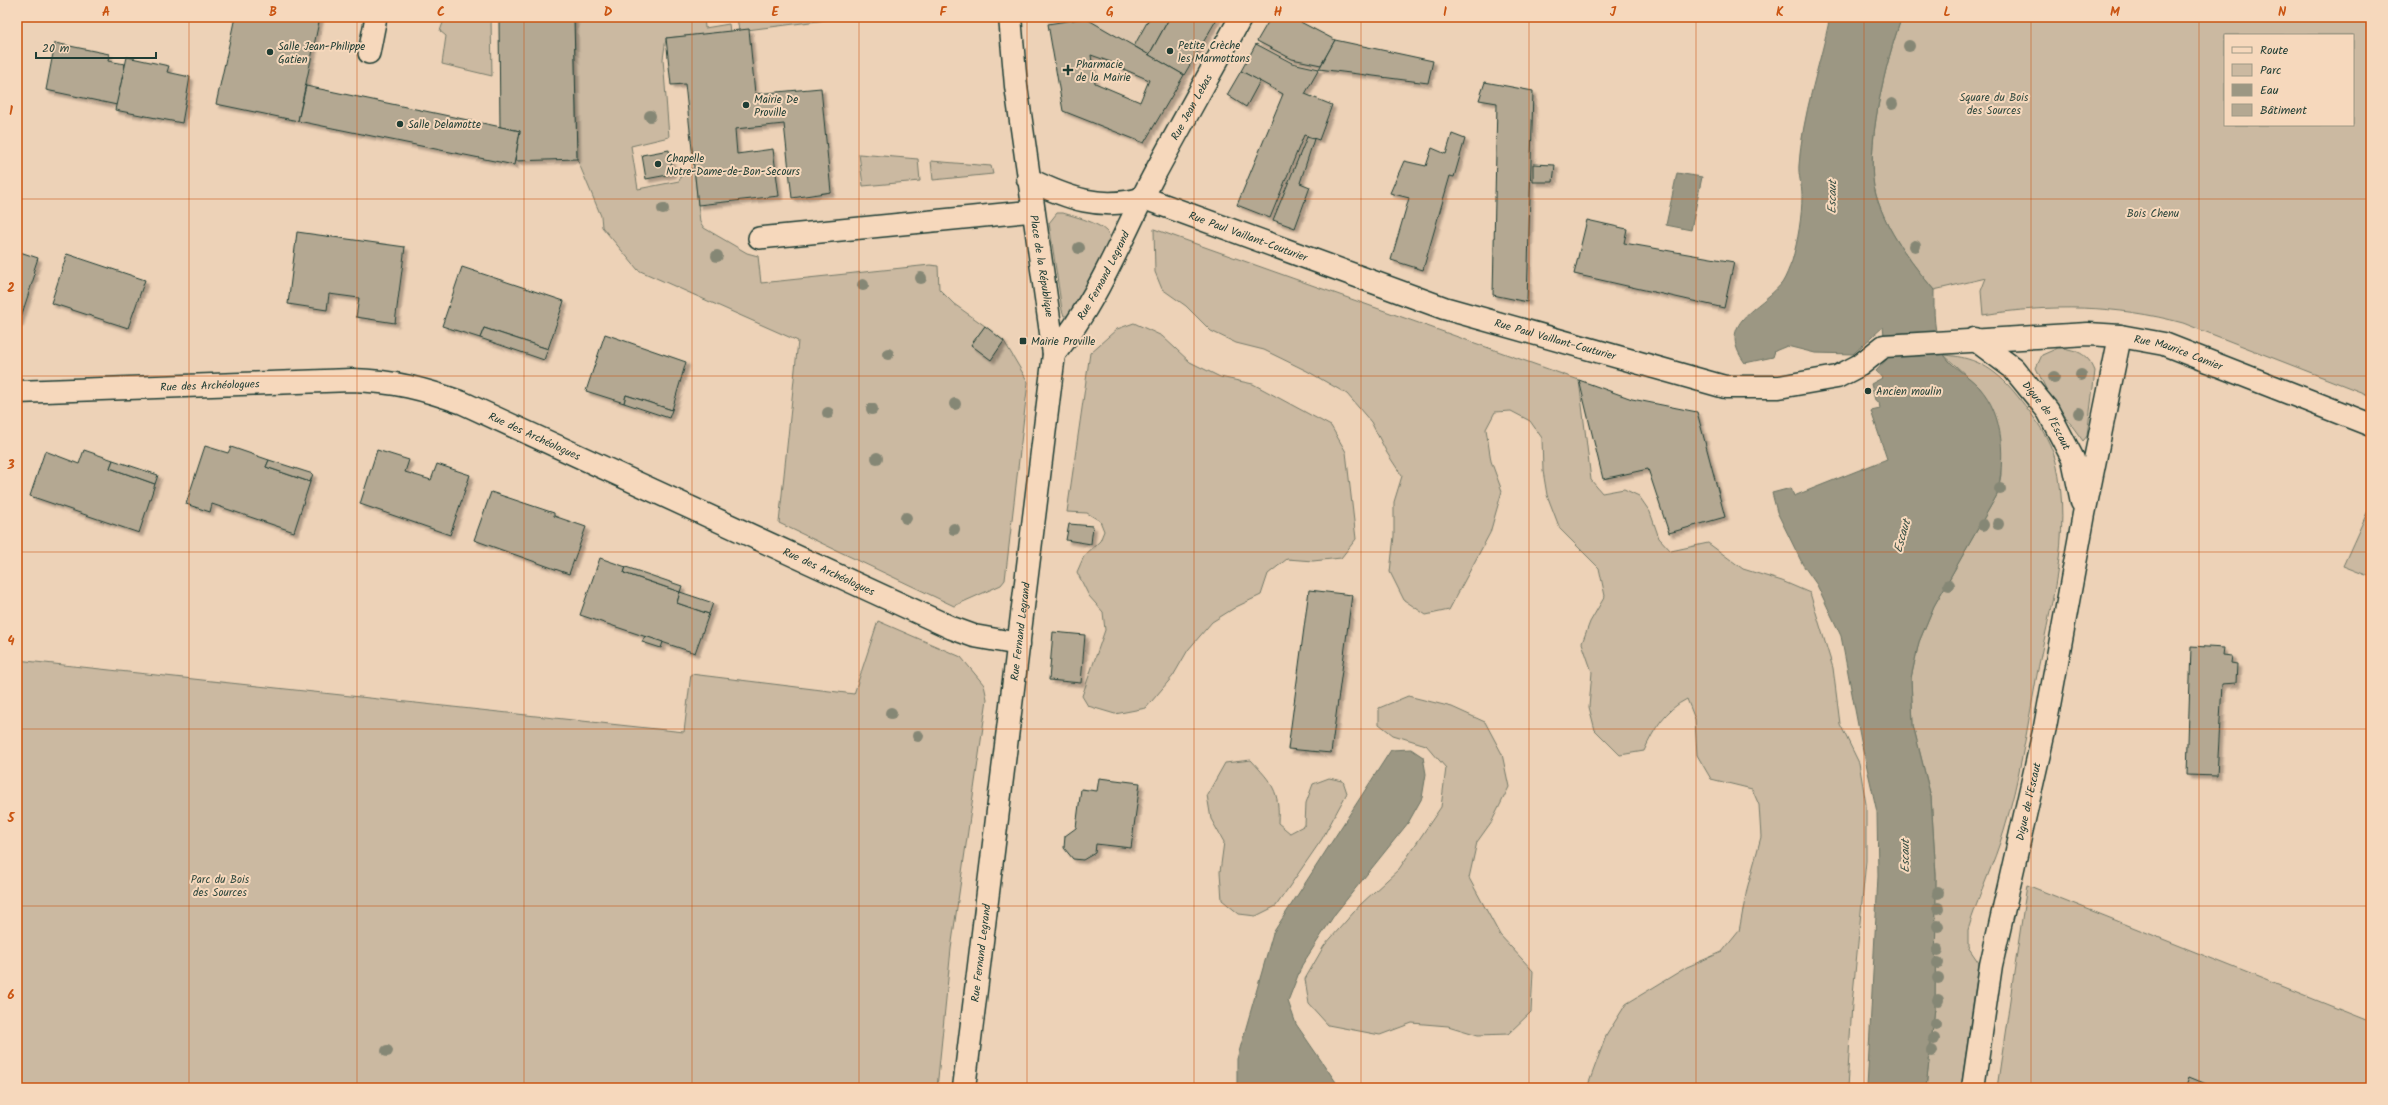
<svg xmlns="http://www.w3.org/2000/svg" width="2388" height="1105" font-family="Kalam,sans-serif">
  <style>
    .built { fill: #dcc5ac }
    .green { fill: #cbb9a1; stroke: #757b6a; fill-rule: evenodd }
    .water { fill: #9c9783; stroke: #6a7363 }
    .building { fill: #b4a892; stroke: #1f3d34; fill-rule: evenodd; filter: url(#shadow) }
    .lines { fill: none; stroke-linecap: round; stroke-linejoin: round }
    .lane-casing { stroke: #1f3d34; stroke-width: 24 }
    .street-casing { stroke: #1f3d34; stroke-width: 25 }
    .lane { stroke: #f6d8bc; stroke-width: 21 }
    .street { stroke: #f6d8bc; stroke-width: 22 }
    .tree { fill: #858775 }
    .grid { fill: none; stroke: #ca5512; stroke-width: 1; stroke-opacity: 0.55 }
    .poi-dot { fill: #1f3d34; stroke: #f6d8bc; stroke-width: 1.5 }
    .labels { text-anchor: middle; stroke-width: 4; stroke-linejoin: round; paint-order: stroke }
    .poi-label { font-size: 11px; fill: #1f3d34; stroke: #f6d8bc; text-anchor: start }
    .park-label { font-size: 11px; fill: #30493f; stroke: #f6d8bc }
    .street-label { font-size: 11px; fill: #1f3d34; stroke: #f6d8bc }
    .water-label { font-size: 12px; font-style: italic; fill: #384f44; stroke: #f6d8bc }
    .neatline { fill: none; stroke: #ca5512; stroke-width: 1.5 }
    .grid-label { font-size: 13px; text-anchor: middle; font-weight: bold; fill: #ca5512 }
  </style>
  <defs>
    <filter id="shadow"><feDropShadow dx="3.5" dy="3.5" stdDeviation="1" flood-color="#0004"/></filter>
  </defs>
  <rect width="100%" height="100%" fill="#edd2b7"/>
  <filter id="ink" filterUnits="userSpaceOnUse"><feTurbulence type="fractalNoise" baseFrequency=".025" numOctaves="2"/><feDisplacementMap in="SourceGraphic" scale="8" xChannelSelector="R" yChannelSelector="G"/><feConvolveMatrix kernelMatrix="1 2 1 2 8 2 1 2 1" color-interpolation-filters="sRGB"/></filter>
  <g filter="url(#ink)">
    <!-- built -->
    <polygon class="built" points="1047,17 1218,17 1184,75 1085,18 1048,24"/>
    <!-- green -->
    <g class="green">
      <polygon points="597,17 704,17 705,28 729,24 730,32 666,38 663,59 669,137 631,146 638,189 679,181 684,170 694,168 700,222 704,228 747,253 758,256 761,283 930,265 938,266 939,289 954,304 985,326 971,345 991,359 1004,341 1028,382 1005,580 1001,585 954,606 779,523 798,341 638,270 602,227 601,216 577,159 574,18"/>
      <polygon points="737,17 850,17 739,31"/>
      <path d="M 1902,17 L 2371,17 L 2371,396 L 2183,323 C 2117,305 2050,304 1983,315 L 1981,291 L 1986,278 L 1934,290 C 1910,261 1887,232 1876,195 C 1863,153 1886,59 1902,17 ZM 2225,35 L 2353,35 L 2353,125 L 2225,125 Z"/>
      <polygon points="491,19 492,76 442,64 446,36 440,31 444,20"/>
      <polygon points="859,154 918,159 920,181 863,186"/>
      <polygon points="931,161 991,166 993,174 933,180"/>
      <path d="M 1057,213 L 1063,213 C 1076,217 1111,225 1110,240 L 1069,316 L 1064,316 L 1062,310 L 1049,223 Z"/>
      <path d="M 1154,229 L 1579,380 L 1591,480 L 1602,493 L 1624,489 L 1639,496 L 1650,512 L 1659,538 L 1671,551 L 1708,543 L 1743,569 L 1782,581 L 1810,593 L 1833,668 L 1840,724 L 1859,763 L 1866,804 L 1866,861 L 1852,1004 L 1847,1088 L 1587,1088 L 1606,1036 L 1626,1004 L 1687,967 L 1722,952 L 1739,931 L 1747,889 L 1761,837 L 1759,805 L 1752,789 L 1711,779 L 1697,755 L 1695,719 L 1687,699 C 1665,710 1654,729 1644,751 L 1620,755 L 1595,730 L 1589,707 L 1592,672 L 1582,643 L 1590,622 L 1605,596 L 1599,568 L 1560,529 L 1547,495 L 1543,471 L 1542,438 L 1530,421 L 1511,411 L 1495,412 L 1486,429 L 1491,461 L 1502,491 L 1490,533 L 1449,610 L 1426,615 L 1404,600 L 1390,572 L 1394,536 L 1394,502 L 1402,476 L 1387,453 L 1371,422 L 1347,394 L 1307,371 L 1264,350 L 1236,343 L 1211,331 L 1186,306 L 1162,289 L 1155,272 Z"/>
      <polygon points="1134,323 1162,336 1190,362 1220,377 1253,384 1331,426 1346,452 1356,539 1341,558 1313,561 1287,559 1268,574 1261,595 1236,607 1212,622 1188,650 1173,676 1146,708 1115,714 1088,706 1082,696 1105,630 1103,612 1089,596 1077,572 1084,556 1100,541 1104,531 1100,521 1087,513 1067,512 1090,353 1117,329"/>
      <path d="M 2058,348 C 2075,349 2088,353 2095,371 L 2087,436 L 2083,441 L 2047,391 L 2036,368 L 2042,355 Z"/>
      <path d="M 1944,355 C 1978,357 1998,371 2019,398 C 2035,418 2050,438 2056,462 C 2073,534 2049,610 2036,680 C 2027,730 2019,781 2004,830 C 1994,864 1978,896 1968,930 L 1968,947 L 1979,963 L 1961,1088 L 1926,1088 L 1935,1008 L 1936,875 L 1931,797 L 1913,725 L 1911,678 L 1919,642 L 1934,606 L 1997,495 L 2001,475 L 2000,436 L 1980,388 Z"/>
      <polygon points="2371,504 2371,577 2343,566"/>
      <polygon points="878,621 961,657 984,685 987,699 951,949 937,1088 17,1088 17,660 684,732 691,674 854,694"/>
      <polygon points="1408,696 1452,707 1485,722 1502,754 1509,787 1492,821 1477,842 1469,878 1500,935 1533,971 1531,1012 1508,1034 1478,1035 1448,1026 1412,1023 1380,1035 1328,1025 1309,1004 1305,979 1324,946 1361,904 1399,869 1441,807 1446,768 1426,745 1393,735 1379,724 1379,708"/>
      <path d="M 1251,760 C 1272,783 1280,791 1278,823 L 1290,833 L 1305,825 L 1306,803 L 1313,784 L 1329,778 L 1343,781 L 1347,793 L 1322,839 L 1276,906 L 1256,916 L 1239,914 L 1222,900 L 1220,872 L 1224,842 L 1211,819 L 1207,795 L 1225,763 Z"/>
      <polygon points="2027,885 2371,1022 2371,1088 1997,1088"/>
    </g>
    <!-- water -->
    <g class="water">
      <path d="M 1830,17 L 1902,17 C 1886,59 1863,153 1876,195 C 1887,232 1910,261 1934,290 C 1934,312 1933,333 1943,353 C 1950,366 1969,376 1979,387 C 2005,416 2005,460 1997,495 L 1934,606 L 1919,642 L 1911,678 L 1913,725 L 1931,797 L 1936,875 L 1935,1008 L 1926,1088 L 1867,1088 L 1878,876 L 1877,812 L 1861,741 L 1841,636 L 1817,585 L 1803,565 L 1777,512 L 1772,493 L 1791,488 L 1794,496 L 1887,459 L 1871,411 L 1880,409 L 1879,402 L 1875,400 L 1871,384 L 1882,378 L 1876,371 L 1887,359 L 1883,327 L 1853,354 L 1815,353 L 1787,346 L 1775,351 L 1773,357 L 1745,363 C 1715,322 1760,310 1782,283 C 1786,277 1789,268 1792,261 C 1798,240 1802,217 1802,195 C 1802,185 1798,175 1799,165 C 1802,116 1820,65 1830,17 Z"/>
      <polygon points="1677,173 1702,177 1691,230 1666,225"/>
      <polygon points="1411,749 1423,757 1426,774 1422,798 1408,823 1335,914 1302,965 1288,1001 1296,1024 1340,1088 1237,1088 1237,1059 1273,933 1391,750"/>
    </g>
    <!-- building -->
    <g class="building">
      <polygon points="235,17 320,17 298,121 216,104"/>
      <polygon points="1150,17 1170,17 1149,55 1134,46"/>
      <polygon points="1170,17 1218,17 1184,75 1149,55"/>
      <polygon points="1271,17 1291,17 1335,40 1321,65 1292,59 1257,41"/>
      <polygon points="574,18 577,159 515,161 520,131 500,127 499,20"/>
      <path d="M 1085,18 L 1184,75 L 1144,143 L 1063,111 L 1048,24 ZM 1091,55 L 1119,65 L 1119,67 L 1149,80 L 1140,102 L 1095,83 Z"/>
      <polygon points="749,29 755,94 821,88 831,192 792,198 784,124 735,129 737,154 773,149 779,196 698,205 685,84 671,85 666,38"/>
      <polygon points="1335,40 1433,61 1428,83 1319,69"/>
      <polygon points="55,43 109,54 108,61 125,64 117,105 46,90"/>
      <polygon points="1256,44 1292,63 1319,69 1305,94 1332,105 1319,140 1304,135 1270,218 1237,205 1283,94 1241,71"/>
      <polygon points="127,57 169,66 167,72 190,77 182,123 115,110"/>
      <polygon points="1241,71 1260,81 1246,107 1227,95"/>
      <polygon points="1485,82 1533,91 1527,302 1493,295 1497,103 1479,100"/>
      <polygon points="306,86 520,131 514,165 298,121"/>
      <polygon points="1452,134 1465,139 1454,177 1450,176 1423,270 1391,260 1409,198 1390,193 1404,161 1426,166 1432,148 1446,154"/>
      <polygon points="1307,137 1314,139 1300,183 1310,187 1295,228 1273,220"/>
      <polygon points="669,150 673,174 646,179 642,155"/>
      <polygon points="1533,164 1555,165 1553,182 1533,182"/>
      <polygon points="1587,220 1627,229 1624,243 1734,262 1724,308 1574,274"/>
      <polygon points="297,232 405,247 395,323 356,317 359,298 329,294 327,310 288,304"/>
      <polygon points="17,251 38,258 33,273 35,274 19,323 17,322"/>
      <polygon points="67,254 145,280 128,328 51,303"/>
      <polygon points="462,267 564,301 548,349 484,328 480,338 442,326"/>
      <polygon points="985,326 1004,341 991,360 971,345"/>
      <polygon points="484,328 548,349 544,360 480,338"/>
      <polygon points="605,334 686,362 672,410 626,395 624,403 586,391"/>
      <polygon points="1579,380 1632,399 1697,412 1725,517 1669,533 1648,469 1603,479"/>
      <polygon points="626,395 672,410 669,418 624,403"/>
      <polygon points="205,446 228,453 231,447 269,460 266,467 310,482 294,532 212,504 210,512 186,504"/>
      <polygon points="84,450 113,460 110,468 155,484 139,533 30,496 45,451 79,464"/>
      <polygon points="377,450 409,460 405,472 431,480 437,464 470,475 450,535 360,504"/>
      <polygon points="113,460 158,475 155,484 110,468"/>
      <polygon points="269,460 313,474 310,482 266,467"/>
      <polygon points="491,492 554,513 554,516 586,527 569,574 474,540"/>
      <polygon points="1069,524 1093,526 1091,544 1066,540"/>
      <polygon points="600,558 626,567 624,573 680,592 677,603 709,614 695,653 580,615"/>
      <polygon points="626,567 682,586 680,592 624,573"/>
      <polygon points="1309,590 1352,595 1331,753 1288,749"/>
      <polygon points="680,592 713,603 709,614 677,603"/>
      <polygon points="1053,632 1085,635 1081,683 1049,680"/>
      <polygon points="645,636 663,642 661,648 642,642"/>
      <polygon points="2191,646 2224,648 2223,655 2232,656 2231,663 2237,664 2236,683 2222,684 2217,776 2187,775"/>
      <polygon points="1099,778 1140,783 1131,848 1096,844 1095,853 1083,860 1073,859 1064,848 1065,836 1076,828 1081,789 1097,791"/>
      <polygon points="2189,1077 2216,1088 2185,1088"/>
    </g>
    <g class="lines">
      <!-- lane casing -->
      <g class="lane-casing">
        <g id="lane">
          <polyline points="369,53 376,17"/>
          <polyline points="759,238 1034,211"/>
        </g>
      </g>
      <!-- street casing -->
      <g class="street-casing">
        <g id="street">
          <path d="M 1028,179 C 1067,198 1101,211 1144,198"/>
          <path id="s1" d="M 1144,198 L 1444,308 L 1725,387 L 1779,387 L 1837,377 L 1860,365 L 1884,346 L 2088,334 L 2120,336 L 2164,344 L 2371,425"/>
          <path id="s2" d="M 1974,339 L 2013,368 L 2048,411 L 2073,459 L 2082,502"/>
          <path id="s3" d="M 1054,354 C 1098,301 1122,236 1153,177 C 1182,123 1212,70 1241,17"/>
          <path id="s4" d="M 17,392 L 352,380 C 394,381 424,389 463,403 L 952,628 L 974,636 L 1019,644"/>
          <path id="s5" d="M 964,1088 L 1054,354 L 1016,86 L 1010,17"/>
          <path id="s6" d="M 1973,1088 L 1991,965 L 2045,727 L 2084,514 L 2120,336"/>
        </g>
      </g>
      <!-- lane -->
      <use href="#lane" class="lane"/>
      <!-- street -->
      <use href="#street" class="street"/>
    </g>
    <!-- trees -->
    <g class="tree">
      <circle cx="1909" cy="46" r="6"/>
      <circle cx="1892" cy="104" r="6"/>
      <circle cx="650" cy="116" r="6"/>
      <circle cx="663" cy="209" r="6"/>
      <circle cx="1915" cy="246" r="6"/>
      <circle cx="1079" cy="248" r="6"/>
      <circle cx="717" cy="256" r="6"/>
      <circle cx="921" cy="278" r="6"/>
      <circle cx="863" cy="285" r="6"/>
      <circle cx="888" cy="354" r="6"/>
      <circle cx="2081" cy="375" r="6"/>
      <circle cx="2054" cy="377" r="6"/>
      <circle cx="955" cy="404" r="6"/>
      <circle cx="872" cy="409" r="6"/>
      <circle cx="828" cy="413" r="6"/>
      <circle cx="2079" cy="413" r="6"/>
      <circle cx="877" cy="458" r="6"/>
      <circle cx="2000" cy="489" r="6"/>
      <circle cx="906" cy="518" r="6"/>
      <circle cx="1998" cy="524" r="6"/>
      <circle cx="1983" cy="525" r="6"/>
      <circle cx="954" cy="529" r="6"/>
      <circle cx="1949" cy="585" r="6"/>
      <circle cx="891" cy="713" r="6"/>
      <circle cx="918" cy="736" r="6"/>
      <circle cx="1938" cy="893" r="6"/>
      <circle cx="1938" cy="908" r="6"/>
      <circle cx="1938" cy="926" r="6"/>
      <circle cx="1938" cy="950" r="6"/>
      <circle cx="1938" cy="963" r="6"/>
      <circle cx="1938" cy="978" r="6"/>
      <circle cx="1938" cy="1000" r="6"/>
      <circle cx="1936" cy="1024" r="6"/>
      <circle cx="1934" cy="1039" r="6"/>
      <circle cx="387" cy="1051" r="6"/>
      <circle cx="1932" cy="1051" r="6"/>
    </g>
  </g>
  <!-- grid -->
  <path class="grid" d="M 189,17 L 189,1088M 357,17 L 357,1088M 524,17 L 524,1088M 692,17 L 692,1088M 859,17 L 859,1088M 1027,17 L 1027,1088M 1194,17 L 1194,1088M 1361,17 L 1361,1088M 1529,17 L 1529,1088M 1696,17 L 1696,1088M 1864,17 L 1864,1088M 2031,17 L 2031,1088M 2199,17 L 2199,1088M 17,199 L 2371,199M 17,376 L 2371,376M 17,552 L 2371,552M 17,729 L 2371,729M 17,906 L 2371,906"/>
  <!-- markers -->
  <g class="poi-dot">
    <circle cx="1170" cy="51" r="4"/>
    <circle cx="270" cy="52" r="4"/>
    <path d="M1066 64h4v4h4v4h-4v4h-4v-4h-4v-4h4z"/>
    <circle cx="746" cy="105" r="4"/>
    <circle cx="400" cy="124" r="4"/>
    <circle cx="658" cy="164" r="4"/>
    <rect x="1019" y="337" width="8" height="8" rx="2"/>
    <circle cx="1868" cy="391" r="4"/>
  </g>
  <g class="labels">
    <!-- poi labels -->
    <g class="poi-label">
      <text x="1178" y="49">Petite Crèche<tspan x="1178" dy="13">les Marmottons</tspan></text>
      <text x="278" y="50">Salle Jean-Philippe<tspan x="278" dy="13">Gatien</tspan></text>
      <text x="1076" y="68">Pharmacie<tspan x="1076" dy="13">de la Mairie</tspan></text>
      <text x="754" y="103">Mairie De<tspan x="754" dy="13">Proville</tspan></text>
      <text x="408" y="128">Salle Delamotte</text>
      <text x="666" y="162">Chapelle<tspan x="666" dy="13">Notre-Dame-de-Bon-Secours</tspan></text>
      <text x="1031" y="345">Mairie Proville</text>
      <text x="1876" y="395">Ancien moulin</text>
    </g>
    <!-- park labels -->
    <g class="park-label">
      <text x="1994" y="101">Square du Bois<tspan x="1994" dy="13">des Sources</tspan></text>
      <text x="2153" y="217">Bois Chenu</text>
      <text x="220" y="883">Parc du Bois<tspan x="220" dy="13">des Sources</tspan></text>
    </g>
    <!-- street labels -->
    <g class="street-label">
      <text dy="4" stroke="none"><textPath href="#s3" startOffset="283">Rue Jean Lebas</textPath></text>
      <text dy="4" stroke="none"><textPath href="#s1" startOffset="111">Rue Paul Vaillant-Couturier</textPath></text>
      <text transform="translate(1042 266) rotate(81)" y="4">Place de la République</text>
      <text dy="4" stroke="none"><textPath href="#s3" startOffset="93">Rue Fernand Legrand</textPath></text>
      <text dy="4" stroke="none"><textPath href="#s1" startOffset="435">Rue Paul Vaillant-Couturier</textPath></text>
      <text dy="4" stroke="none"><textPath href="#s1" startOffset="1078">Rue Maurice Camier</textPath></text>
      <text dy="4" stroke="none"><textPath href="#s4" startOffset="193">Rue des Archéologues</textPath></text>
      <text dy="4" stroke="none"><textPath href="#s2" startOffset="107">Digue de l'Escaut</textPath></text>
      <text dy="4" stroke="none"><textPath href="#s4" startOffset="528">Rue des Archéologues</textPath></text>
      <text dy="4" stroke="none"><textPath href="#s4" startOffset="852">Rue des Archéologues</textPath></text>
      <text dy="4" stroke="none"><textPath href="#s5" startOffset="460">Rue Fernand Legrand</textPath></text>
      <text dy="4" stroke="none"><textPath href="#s6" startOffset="292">Digue de l'Escaut</textPath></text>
      <text dy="4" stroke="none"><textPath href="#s5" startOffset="136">Rue Fernand Legrand</textPath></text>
    </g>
    <!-- water labels -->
    <g class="water-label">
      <text transform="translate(1832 197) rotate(-89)" y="4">Escaut</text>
      <text transform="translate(1902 536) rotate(-74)" y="4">Escaut</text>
      <text transform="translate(1905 856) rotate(-90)" y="4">Escaut</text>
    </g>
  </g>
  <!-- margin -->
  <rect width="2388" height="1105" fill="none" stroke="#f6d8bc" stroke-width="44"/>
  <!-- legend -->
  <rect x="2224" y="34" width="130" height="92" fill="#f6d8bc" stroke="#a09a86"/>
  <rect x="2232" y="47" width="20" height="6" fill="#f6d8bc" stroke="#a09a86"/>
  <text x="2260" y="54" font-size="12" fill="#1f3d34">Route</text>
  <rect x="2232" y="64" width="20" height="12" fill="#cbb9a1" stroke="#a09a86"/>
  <text x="2260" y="74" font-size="12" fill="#1f3d34">Parc</text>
  <rect x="2232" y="84" width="20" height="12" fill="#9c9783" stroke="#a09a86"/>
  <text x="2260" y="94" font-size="12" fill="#1f3d34">Eau</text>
  <rect x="2232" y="104" width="20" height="12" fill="#b4a892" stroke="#a09a86"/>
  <text x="2260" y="114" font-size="12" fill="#1f3d34">Bâtiment</text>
  <!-- scale -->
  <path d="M36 52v6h120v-6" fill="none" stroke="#1f3d34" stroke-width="2"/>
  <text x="42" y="52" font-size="12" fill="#1f3d34" stroke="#f6d8bc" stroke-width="3" paint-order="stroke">20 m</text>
  <rect x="22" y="22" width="2344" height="1061" class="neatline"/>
  <g class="grid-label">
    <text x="106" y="16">A</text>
    <text x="273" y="16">B</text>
    <text x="441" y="16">C</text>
    <text x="608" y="16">D</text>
    <text x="775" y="16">E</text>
    <text x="943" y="16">F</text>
    <text x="1110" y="16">G</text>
    <text x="1278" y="16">H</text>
    <text x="1445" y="16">I</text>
    <text x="1613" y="16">J</text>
    <text x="1780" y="16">K</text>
    <text x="1947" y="16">L</text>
    <text x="2115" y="16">M</text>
    <text x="2282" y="16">N</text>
    <text x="11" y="115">1</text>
    <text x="11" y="292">2</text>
    <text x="11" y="469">3</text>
    <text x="11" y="645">4</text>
    <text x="11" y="822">5</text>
    <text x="11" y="999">6</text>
  </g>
</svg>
